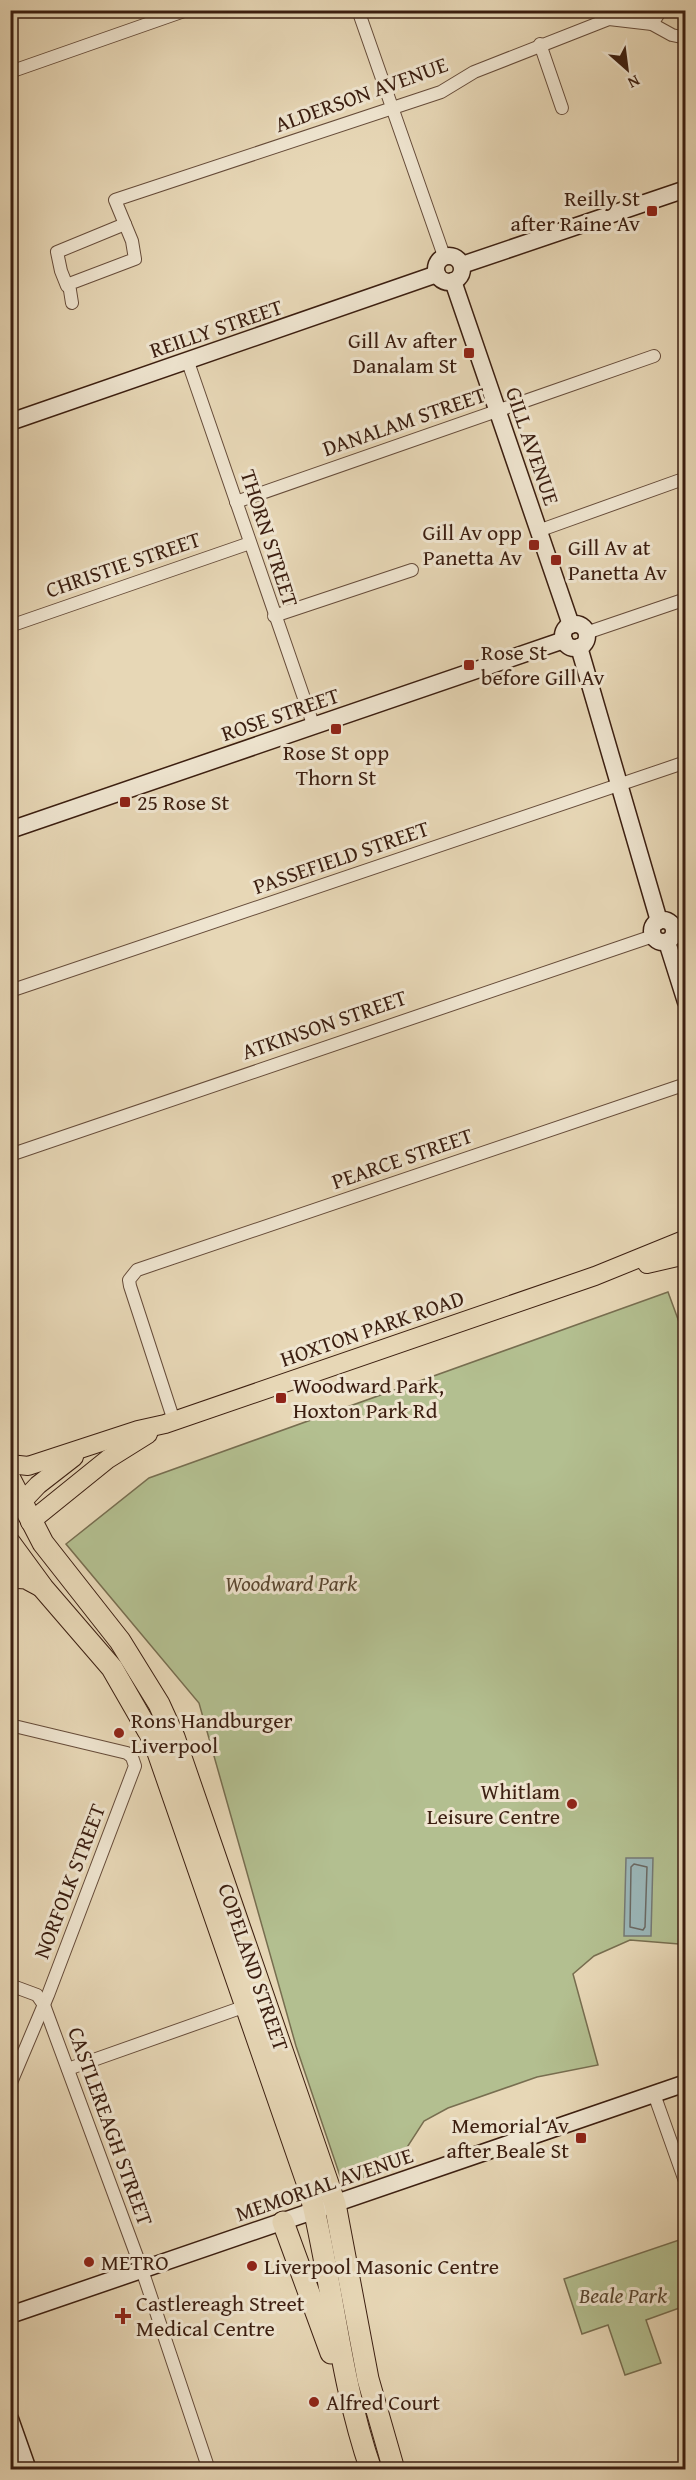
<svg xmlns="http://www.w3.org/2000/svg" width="696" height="2480" font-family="'Gentium Book Plus',serif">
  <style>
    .green { fill: #b3bf90; stroke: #776e50; stroke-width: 1.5 }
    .water { fill: #9bb7b9; stroke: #757a75; stroke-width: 1.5 }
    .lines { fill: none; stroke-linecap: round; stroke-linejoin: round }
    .shore { stroke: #6b6a64; stroke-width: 1.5 }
    .street-casing { stroke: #664c3a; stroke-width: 14 }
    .secondary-casing { stroke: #3b1e10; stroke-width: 19 }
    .primary-casing { stroke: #3b1e10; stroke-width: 20 }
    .highway-casing { stroke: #3b1e10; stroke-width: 23 }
    .street { stroke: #efe5d0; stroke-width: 12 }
    .secondary { stroke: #efe5d0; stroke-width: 16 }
    .primary { stroke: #e7d7b6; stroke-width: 18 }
    .highway { stroke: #e7d7b6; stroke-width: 21 }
    .poi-dot { fill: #8f2418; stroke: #efe5d0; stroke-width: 2 }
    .labels { text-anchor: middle; stroke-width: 6; stroke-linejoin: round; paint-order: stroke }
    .street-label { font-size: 22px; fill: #3b1e10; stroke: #efe5d0 }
    .poi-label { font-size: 22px; fill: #3b1e10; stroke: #efe5d0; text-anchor: start }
    .park-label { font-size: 22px; font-style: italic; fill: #594630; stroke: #efe5d0 }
  </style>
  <rect width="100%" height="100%" fill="#e7d7b6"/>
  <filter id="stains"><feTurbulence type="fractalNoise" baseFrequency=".00333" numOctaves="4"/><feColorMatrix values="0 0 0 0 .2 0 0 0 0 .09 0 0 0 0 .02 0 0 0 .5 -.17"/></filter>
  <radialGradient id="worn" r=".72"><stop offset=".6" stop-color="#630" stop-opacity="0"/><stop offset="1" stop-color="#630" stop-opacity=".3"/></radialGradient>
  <!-- green -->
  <g class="green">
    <polygon points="668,1292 686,1341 685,1940 679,1944 630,1940 594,1956 573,1974 598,2065 537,2077 448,2108 424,2121 395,2166 350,2182 341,2179 296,2046 199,1703 66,1544 149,1478"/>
    <polygon points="685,2238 685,2306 646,2320 661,2363 625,2375 608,2325 582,2334 564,2279"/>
  </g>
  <!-- water -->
  <polygon class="water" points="626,1858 653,1858 651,1936 624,1936"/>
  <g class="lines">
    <!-- shore -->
    <polygon class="shore" points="634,1864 647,1867 645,1927 643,1930 630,1927 631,1867"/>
    <!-- street casing -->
    <g class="street-casing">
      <g id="street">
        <polyline points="358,10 444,256"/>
        <polyline points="652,24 661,10"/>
        <polyline points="540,44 562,108"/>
        <polyline points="10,72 187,10"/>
        <polyline points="67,286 61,271 57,252 125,224"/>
        <polyline points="72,303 69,284 135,259 132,241 115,200 441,92 474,72 609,19 652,24 672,35 686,38"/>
        <polyline points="188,362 314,727"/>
        <polyline points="236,502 654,356"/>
        <polyline points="538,531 686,478"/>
        <polyline points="274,616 412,570"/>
        <polyline points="10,626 250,543"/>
        <polyline points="586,633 686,599"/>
        <polyline points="674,928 686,924"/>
        <polyline points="10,991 686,762"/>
        <polyline points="10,1155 653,936"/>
        <polyline points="174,1421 130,1286 129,1280 137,1270 686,1084"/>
        <polyline points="10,1725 127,1753 132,1757 135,1766 48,1995 10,2085"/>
        <polyline points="10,1985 37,1995 44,2005 142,2270 209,2470"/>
        <polyline points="68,2069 246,2006"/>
        <polyline points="654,2094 686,2184"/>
      </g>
    </g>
    <!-- secondary casing -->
    <g class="secondary-casing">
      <g id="secondary">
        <circle cx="449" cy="269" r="13"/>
        <polyline points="462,265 686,189"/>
        <polyline points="453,281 571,625"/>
        <polyline points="10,422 437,274"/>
        <circle cx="575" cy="636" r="12"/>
        <polyline points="579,647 659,921"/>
        <polyline points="10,830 564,640"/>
        <circle cx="663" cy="931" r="11"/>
        <polyline points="667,942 686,1002"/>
        <polyline points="10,2315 686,2083"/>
        <polyline points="10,2419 28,2470"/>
      </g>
    </g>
    <!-- primary casing -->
    <g class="primary-casing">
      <g id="primary">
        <polyline points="647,1264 686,1255"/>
        <polyline points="10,1464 28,1466 138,1430 165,1424 595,1276 686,1239"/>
        <polyline points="21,1503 38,1485 74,1457"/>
        <polyline points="30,1522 108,1459 148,1434"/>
      </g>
    </g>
    <!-- highway casing -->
    <g class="highway-casing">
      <g id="highway">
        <polyline points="10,1479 43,1543 120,1641 159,1704 174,1737 335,2204 368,2379 394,2470"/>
        <path d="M 10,1543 L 43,1588 L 112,1668 L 154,1741 L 309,2188 C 333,2282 339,2378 371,2470"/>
        <polyline points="10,1577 26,1578 41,1586"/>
        <polyline points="283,2222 331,2353"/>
      </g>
    </g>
    <!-- street -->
    <use href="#street" class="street"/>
    <!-- secondary -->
    <use href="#secondary" class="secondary"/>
    <!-- primary -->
    <use href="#primary" class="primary"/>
    <!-- highway -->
    <use href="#highway" class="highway"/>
  </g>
  <!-- markers -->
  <g class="poi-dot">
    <rect x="646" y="205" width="12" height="12" rx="3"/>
    <rect x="463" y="347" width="12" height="12" rx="3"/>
    <rect x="528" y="539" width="12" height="12" rx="3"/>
    <rect x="550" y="554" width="12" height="12" rx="3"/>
    <rect x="463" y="659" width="12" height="12" rx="3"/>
    <rect x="330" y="723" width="12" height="12" rx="3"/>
    <rect x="119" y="796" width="12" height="12" rx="3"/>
    <rect x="275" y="1392" width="12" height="12" rx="3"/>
    <circle cx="119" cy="1733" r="6"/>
    <circle cx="572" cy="1804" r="6"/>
    <rect x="575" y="2132" width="12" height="12" rx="3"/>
    <circle cx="89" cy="2262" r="6"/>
    <circle cx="252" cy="2266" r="6"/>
    <path d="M120 2307h6v6h6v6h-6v6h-6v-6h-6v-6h6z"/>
    <circle cx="314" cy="2402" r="6"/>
  </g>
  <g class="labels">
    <!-- street labels -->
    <g class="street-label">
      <text transform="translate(361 94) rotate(-20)" y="8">ALDERSON AVENUE</text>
      <text transform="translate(216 328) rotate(-19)" y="8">REILLY STREET</text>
      <text transform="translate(404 421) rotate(-19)" y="8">DANALAM STREET</text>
      <text transform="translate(533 446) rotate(71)" y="8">GILL AVENUE</text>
      <text transform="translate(270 538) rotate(72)" y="8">THORN STREET</text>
      <text transform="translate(123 564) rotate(-19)" y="8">CHRISTIE STREET</text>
      <text transform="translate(280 714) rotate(-19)" y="8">ROSE STREET</text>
      <text transform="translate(341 857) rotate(-19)" y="8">PASSEFIELD STREET</text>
      <text transform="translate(324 1024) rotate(-19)" y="8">ATKINSON STREET</text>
      <text transform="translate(402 1158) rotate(-19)" y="8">PEARCE STREET</text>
      <text transform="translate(372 1328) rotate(-19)" y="8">HOXTON PARK ROAD</text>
      <text transform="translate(69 1881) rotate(-69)" y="8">NORFOLK STREET</text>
      <text transform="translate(254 1967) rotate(71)" y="8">COPELAND STREET</text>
      <text transform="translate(111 2126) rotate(70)" y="8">CASTLEREAGH STREET</text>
      <text transform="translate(324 2184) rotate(-19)" y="8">MEMORIAL AVENUE</text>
    </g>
    <!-- poi labels -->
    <g class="poi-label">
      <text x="640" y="206" text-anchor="end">Reilly St<tspan x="640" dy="25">after Raine Av</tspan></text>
      <text x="457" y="348" text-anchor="end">Gill Av after<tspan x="457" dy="25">Danalam St</tspan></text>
      <text x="522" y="540" text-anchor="end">Gill Av opp<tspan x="522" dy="25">Panetta Av</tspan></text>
      <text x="568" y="555">Gill Av at<tspan x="568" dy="25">Panetta Av</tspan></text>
      <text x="481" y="660">Rose St<tspan x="481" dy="25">before Gill Av</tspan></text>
      <text x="336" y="760" text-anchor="middle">Rose St opp<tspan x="336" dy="25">Thorn St</tspan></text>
      <text x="137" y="810">25 Rose St</text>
      <text x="293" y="1393">Woodward Park,<tspan x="293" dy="25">Hoxton Park Rd</tspan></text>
      <text x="131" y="1728">Rons Handburger<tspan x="131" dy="25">Liverpool</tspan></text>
      <text x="560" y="1799" text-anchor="end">Whitlam<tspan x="560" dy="25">Leisure Centre</tspan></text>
      <text x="569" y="2133" text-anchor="end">Memorial Av<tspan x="569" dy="25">after Beale St</tspan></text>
      <text x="101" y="2270">METRO</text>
      <text x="264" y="2274">Liverpool Masonic Centre</text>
      <text x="136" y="2311">Castlereagh Street<tspan x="136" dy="25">Medical Centre</tspan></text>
      <text x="326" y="2410">Alfred Court</text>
    </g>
    <!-- park labels -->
    <g class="park-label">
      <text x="291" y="1591">Woodward Park</text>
      <text x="623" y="2303">Beale Park</text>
    </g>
  </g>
  <!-- margin -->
  <rect width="696" height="2480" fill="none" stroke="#e7d7b6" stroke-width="36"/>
  <rect x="12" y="12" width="672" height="2456" fill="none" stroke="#3b1e10" stroke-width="3"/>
  <rect x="18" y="18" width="660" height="2444" fill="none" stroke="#3b1e10" stroke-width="1.5"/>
  <!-- north arrow -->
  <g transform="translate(627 69) rotate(152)" stroke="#efe5d0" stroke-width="4.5" paint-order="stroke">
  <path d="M0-4.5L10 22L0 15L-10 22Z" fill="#3b1e10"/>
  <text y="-9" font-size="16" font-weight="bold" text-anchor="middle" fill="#3b1e10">N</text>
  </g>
  <rect width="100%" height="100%" filter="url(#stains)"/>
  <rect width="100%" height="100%" fill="url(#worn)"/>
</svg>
